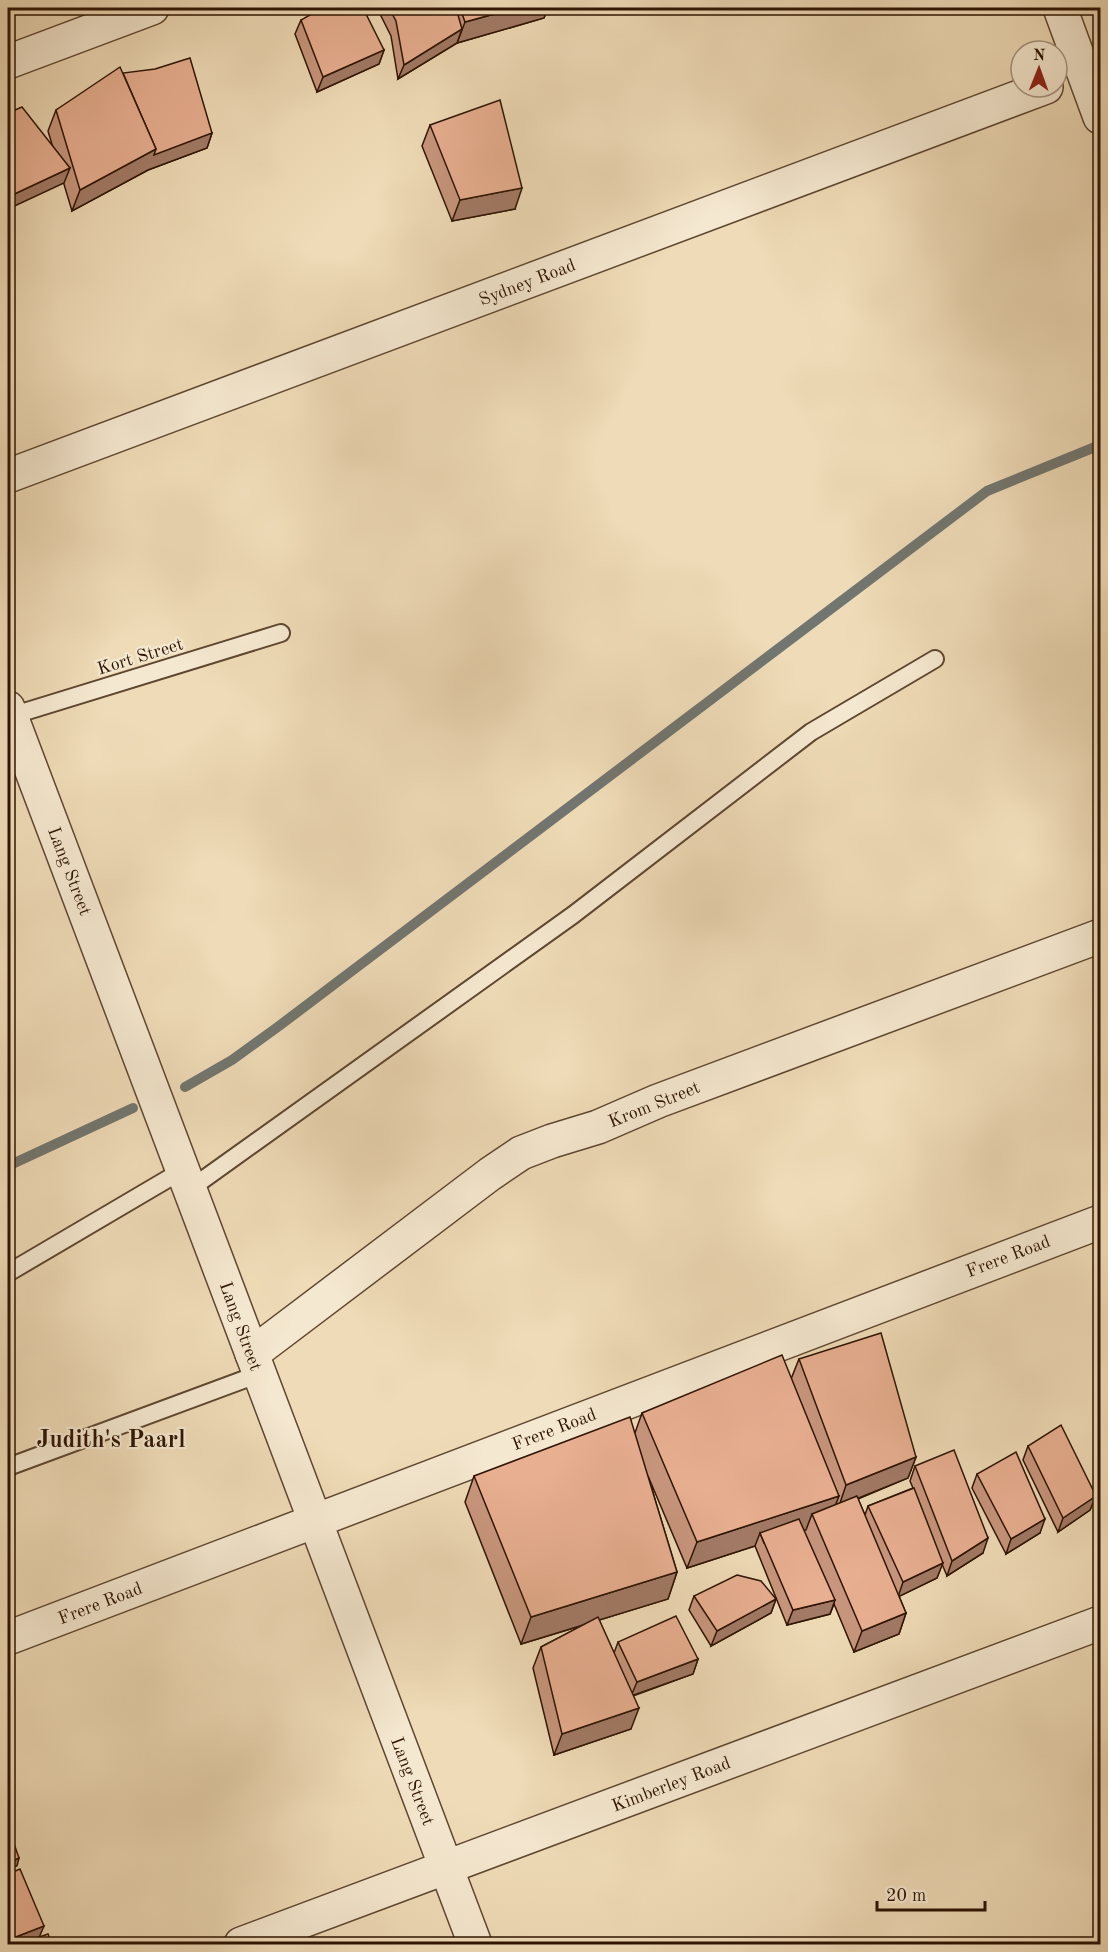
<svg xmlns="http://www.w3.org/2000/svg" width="1108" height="1952" font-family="'Old Standard TT',serif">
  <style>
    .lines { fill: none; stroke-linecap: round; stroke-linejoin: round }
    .stream { stroke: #727670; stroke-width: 10 }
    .service-casing { stroke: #5e4630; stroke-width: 20 }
    .minor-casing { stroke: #5e4630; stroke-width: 36 }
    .service { stroke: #f5e8d0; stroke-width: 16 }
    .minor { stroke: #f5e8d0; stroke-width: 33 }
    .wall { fill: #c8967d; stroke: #2e1403; stroke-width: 1.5 }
    .shaded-wall { fill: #a27a66; stroke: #2e1403; stroke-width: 1.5 }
    .building { fill: #e8af91; stroke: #2e1403; stroke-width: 1.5 }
    .labels { text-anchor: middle; stroke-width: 4.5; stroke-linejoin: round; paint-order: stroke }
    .street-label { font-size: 18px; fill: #2e1403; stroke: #f5e8d0 }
    .district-label { font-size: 24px; font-weight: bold; fill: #2e1403; stroke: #f5e8d0 }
  </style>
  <rect width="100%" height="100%" fill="#efdbb7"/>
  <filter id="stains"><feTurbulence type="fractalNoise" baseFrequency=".00333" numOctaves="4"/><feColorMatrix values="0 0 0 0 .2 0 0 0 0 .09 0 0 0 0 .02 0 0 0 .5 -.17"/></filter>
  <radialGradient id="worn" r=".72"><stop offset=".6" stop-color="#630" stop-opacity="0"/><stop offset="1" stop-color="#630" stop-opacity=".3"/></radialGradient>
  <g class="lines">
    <!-- stream -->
    <g class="stream">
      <polyline points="185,1087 232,1060 279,1026 987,491 1100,445"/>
      <polyline points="8,1166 133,1108"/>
    </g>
    <!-- service casing -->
    <g class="service-casing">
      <g id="service">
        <polyline points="11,716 281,633"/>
        <polyline points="190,1189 573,915 811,732 935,659"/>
        <polyline points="8,1273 183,1170"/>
        <polyline points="8,1467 259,1374"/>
      </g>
    </g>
    <!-- minor casing -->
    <g class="minor-casing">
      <g id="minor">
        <polyline points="1060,8 1100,117"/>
        <polyline points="8,62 152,8"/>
        <polyline points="8,476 1046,87"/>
        <polyline points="8,708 475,1944"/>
        <polyline points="252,1354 490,1174 521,1153 552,1141 598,1127 658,1101 1100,936"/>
        <polyline points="8,1638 1100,1222"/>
        <polyline points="241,1944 1100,1623"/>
      </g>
    </g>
    <!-- service -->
    <use href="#service" class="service"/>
    <!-- minor -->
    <use href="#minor" class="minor"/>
  </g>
  <!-- wall -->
  <g class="wall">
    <polygon points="377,8 548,8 544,18 457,43 398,79 391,36"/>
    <polygon points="555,8 576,8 557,14"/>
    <polygon points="301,20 384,50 379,64 317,92 295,34"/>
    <polygon points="123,73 212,133 207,148 148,170 72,211 48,131 56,110"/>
    <polygon points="430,125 515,209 452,221 422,146"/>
    <polygon points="799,1359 916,1457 908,1478 858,1499 865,1515 868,1506 913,1488 910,1481 915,1466 983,1553 947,1576 942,1564 937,1578 899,1596 906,1613 899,1634 854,1652 834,1604 830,1614 787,1625 755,1546 687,1568 648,1476 677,1572 668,1599 599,1620 614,1653 618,1642 698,1659 693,1674 633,1696 631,1729 554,1755 533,1668 541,1647 584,1625 521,1644 465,1502 474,1476 635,1433 642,1413 791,1379"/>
    <polygon points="1028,1446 1096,1496 1090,1510 1058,1532 1023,1460"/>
    <polygon points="977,1474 1040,1533 1006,1554 972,1488"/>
    <polygon points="694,1596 776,1599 771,1613 711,1646 689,1610"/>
  </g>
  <!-- shaded-wall -->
  <g class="shaded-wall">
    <polygon points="516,8 548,8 544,18 457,43 465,22"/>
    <polygon points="560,8 576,8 557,14"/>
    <polygon points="462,29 457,43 398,79 404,65"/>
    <polygon points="384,50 379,64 317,92 323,77"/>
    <polygon points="212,133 207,148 148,170 72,211 80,190 156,149"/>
    <polygon points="70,168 64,183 8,209 8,197"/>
    <polygon points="522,188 515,209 452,221 460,200"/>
    <polygon points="916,1457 908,1478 839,1506 846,1485"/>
    <polygon points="839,1496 829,1522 812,1514 806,1530 764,1543 760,1533 755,1546 687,1568 697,1542"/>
    <polygon points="1096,1496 1090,1510 1058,1532 1063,1518"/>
    <polygon points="1045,1519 1040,1533 1006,1554 1011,1539"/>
    <polygon points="988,1538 983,1553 947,1576 952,1561"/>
    <polygon points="943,1563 937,1578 898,1597 903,1582"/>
    <polygon points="677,1572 668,1599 521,1644 531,1617"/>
    <polygon points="776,1599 771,1613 711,1646 717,1631"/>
    <polygon points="835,1600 830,1614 787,1625 793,1610"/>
    <polygon points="906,1613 899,1634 854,1652 862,1631"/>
    <polygon points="698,1659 693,1674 631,1696 637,1682"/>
    <polygon points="639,1708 631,1729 554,1755 562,1734"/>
    <polygon points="19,1858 17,1866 8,1869 8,1863"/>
    <polygon points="44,1926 38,1940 22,1943 21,1944 8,1944 8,1940"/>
  </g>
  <!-- building -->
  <g class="building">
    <polygon points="322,8 363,8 384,50 323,77 301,20"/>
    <polygon points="389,8 456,8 462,29 404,65 396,21"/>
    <polygon points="460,8 516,8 465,22"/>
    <polygon points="190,58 212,133 154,155 156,149 123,73 155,69"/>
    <polygon points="120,67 156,149 80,190 56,110"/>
    <polygon points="500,100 522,188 460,200 430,125"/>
    <polygon points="22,107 70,168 8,197 8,113"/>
    <polygon points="881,1333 916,1457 846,1485 799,1359"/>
    <polygon points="782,1355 839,1496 697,1542 642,1413"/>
    <polygon points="630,1417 677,1572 531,1617 474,1476"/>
    <polygon points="1061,1425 1096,1496 1063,1518 1028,1446"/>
    <polygon points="954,1450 988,1538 952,1561 915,1466"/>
    <polygon points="1016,1452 1045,1519 1011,1539 977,1474"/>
    <polygon points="914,1488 943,1563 903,1582 868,1506"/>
    <polygon points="857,1496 906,1613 862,1631 812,1514"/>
    <polygon points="799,1519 835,1600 793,1610 760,1533"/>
    <polygon points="737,1575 761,1581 776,1599 717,1631 694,1596"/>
    <polygon points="676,1616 698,1659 637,1682 618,1642"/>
    <polygon points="598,1617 639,1708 562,1734 541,1647"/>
    <polygon points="11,1835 19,1858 8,1863 8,1836"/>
    <polygon points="20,1869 44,1926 8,1940 8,1874"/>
    <polygon points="48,1934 52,1944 22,1944 22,1943"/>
  </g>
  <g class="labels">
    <!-- street labels -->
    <g class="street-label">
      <text transform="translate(527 282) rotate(-21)" y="6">Sydney Road</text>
      <text transform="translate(140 656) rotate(-17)" y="6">Kort Street</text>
      <text transform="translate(70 871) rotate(69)" y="6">Lang Street</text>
      <text transform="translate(654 1104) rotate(-22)" y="6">Krom Street</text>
      <text transform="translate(1008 1256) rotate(-21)" y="6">Frere Road</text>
      <text transform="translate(241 1326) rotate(70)" y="6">Lang Street</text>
      <text transform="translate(554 1429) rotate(-21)" y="6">Frere Road</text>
      <text transform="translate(100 1603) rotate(-21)" y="6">Frere Road</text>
      <text transform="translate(413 1781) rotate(69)" y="6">Lang Street</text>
      <text transform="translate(671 1784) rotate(-21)" y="6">Kimberley Road</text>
    </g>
    <!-- district labels -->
    <g class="district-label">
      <text x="111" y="1447">Judith's Paarl</text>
    </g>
  </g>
  <!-- margin -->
  <rect width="1108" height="1952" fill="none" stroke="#efdbb7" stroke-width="30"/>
  <rect x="9" y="9" width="1090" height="1934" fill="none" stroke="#2e1403" stroke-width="3"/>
  <rect x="15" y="15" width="1078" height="1922" fill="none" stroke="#2e1403" stroke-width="1.5"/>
  <!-- north arrow -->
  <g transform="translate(1039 69) rotate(1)"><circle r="28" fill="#f5e8d0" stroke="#a5937e" stroke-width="1.5"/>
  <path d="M0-4.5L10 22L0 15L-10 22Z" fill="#8f2418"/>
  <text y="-9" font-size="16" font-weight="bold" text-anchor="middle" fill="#2e1403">N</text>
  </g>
  <!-- scale -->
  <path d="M877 1901v9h108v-9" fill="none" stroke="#2e1403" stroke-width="3"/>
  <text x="886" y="1901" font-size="18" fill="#2e1403" stroke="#f5e8d0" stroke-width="4.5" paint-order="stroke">20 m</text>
  <rect width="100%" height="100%" filter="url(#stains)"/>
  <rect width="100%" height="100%" fill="url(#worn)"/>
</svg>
